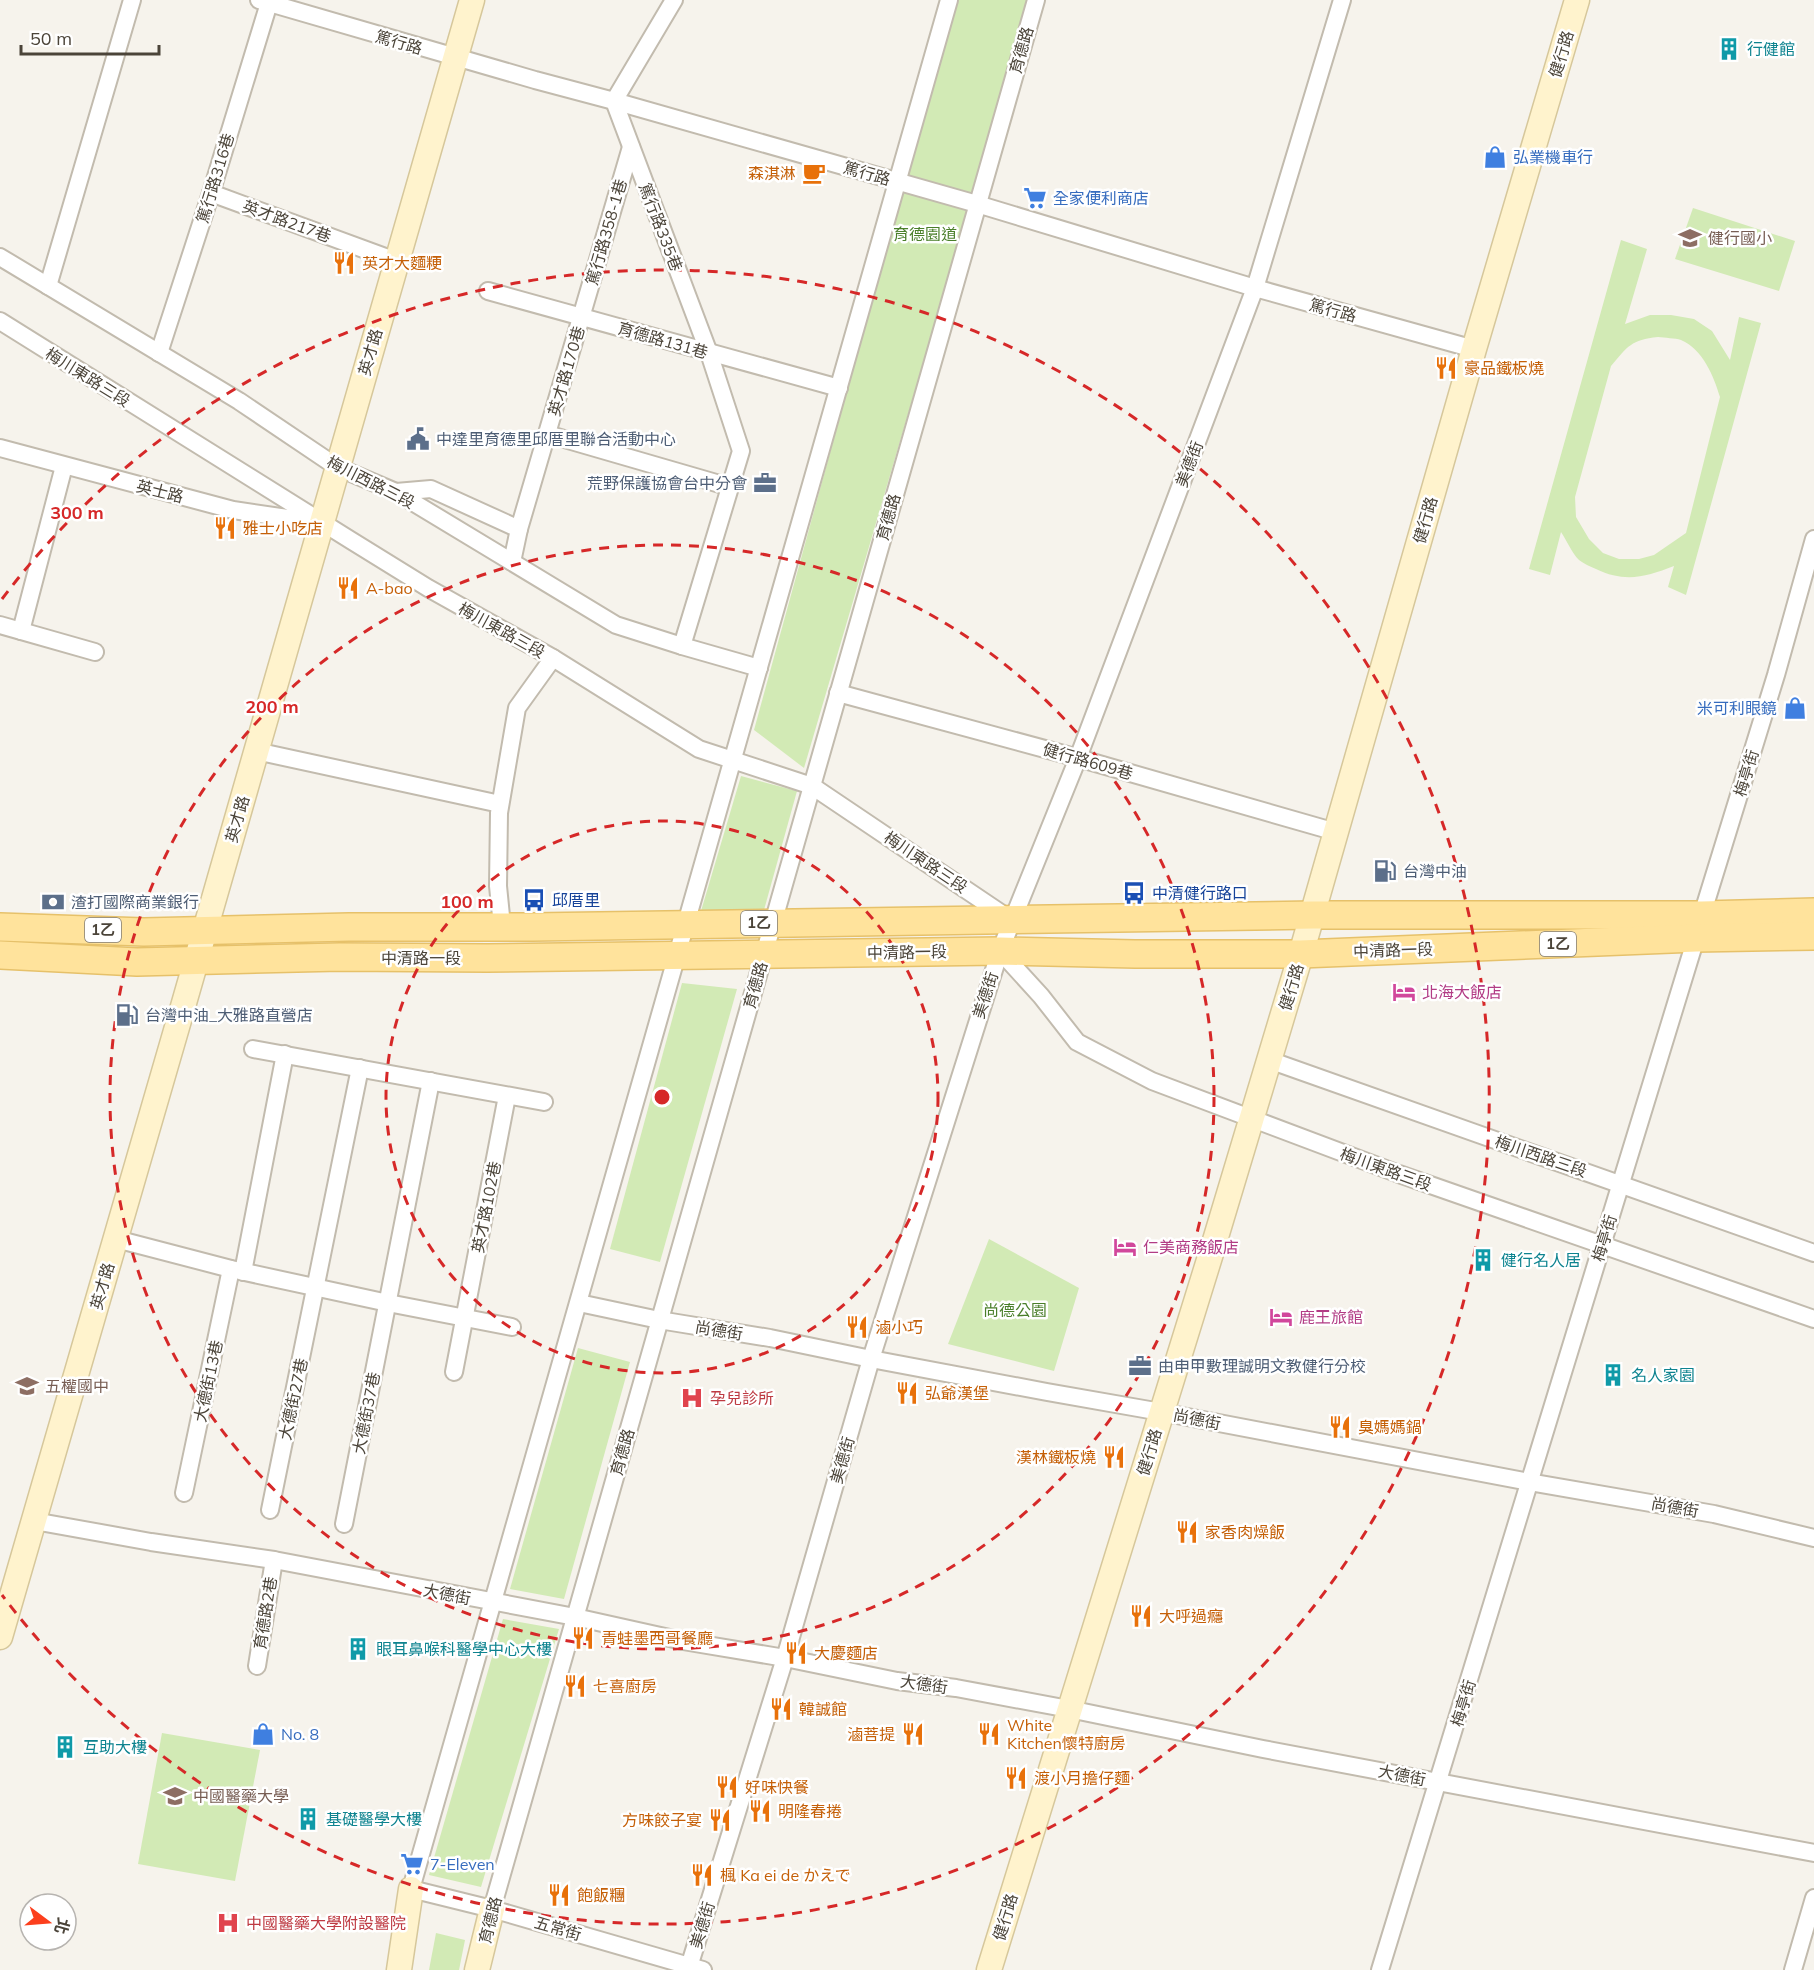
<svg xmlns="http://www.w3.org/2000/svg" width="1814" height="1970" font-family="Mulish,'Noto Sans TC','Noto Sans JP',sans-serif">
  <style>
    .green { fill: #d2eab5; fill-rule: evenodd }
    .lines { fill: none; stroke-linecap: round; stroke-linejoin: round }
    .street-casing { stroke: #c2bbae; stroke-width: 20 }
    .secondary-casing { stroke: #d6c79b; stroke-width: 27 }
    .primary-casing { stroke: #e6c16a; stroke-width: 30 }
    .street { stroke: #fff; stroke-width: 16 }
    .secondary { stroke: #fff3cd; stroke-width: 24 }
    .primary { stroke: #ffe39c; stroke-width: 27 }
    .ring { fill: none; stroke: #d62828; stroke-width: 3; stroke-dasharray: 10 8 }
    .labels { text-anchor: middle; stroke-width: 5; stroke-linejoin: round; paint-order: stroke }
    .shield { fill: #fff; stroke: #817c74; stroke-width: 1.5 }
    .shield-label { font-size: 15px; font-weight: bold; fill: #4b4439 }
    .street-label { font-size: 16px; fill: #4b4439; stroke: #fff }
    .culture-label { font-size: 16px; fill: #0d838f; stroke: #fff; text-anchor: start }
    .shop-label { font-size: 16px; fill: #366cbe; stroke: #fff; text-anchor: start }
    .food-label { font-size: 16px; fill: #c56008; stroke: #fff; text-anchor: start }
    .park-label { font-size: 16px; fill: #4a7f2a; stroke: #fff }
    .education-label { font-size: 16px; fill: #785e54; stroke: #fff; text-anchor: start }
    .service-label { font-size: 16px; fill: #4e5e75; stroke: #fff; text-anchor: start }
    .transit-label { font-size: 16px; fill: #164399; stroke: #fff; text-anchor: start }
    .hotel-label { font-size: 16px; fill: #b23c85; stroke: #fff; text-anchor: start }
    .health-label { font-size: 16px; fill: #be3a42; stroke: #fff; text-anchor: start }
    .centre { fill: #d62828; stroke: #fff; stroke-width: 3 }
    .ring-label { font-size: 18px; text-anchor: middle; font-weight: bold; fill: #d62828; stroke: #fff; stroke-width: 5; stroke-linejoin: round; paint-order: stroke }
  </style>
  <rect width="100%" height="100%" fill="#f6f3ec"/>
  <!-- green -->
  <g class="green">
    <polygon points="955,0 1028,0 972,194 906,175"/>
    <polygon points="902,190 968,210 804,768 754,730"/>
    <polygon points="1693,208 1795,241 1779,291 1675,259"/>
    <path d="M 1621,240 L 1647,249 L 1625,324 L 1650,315 L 1671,315 L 1694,319 L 1712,331 L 1730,360 L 1739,317 L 1761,323 L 1686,595 L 1668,587 L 1674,566 C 1646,577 1625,583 1596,569 C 1591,567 1584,564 1579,560 C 1572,553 1567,541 1561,532 L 1550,575 L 1529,569 ZM 1658,337 C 1665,338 1675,338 1681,340 C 1703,349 1714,377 1720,397 L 1686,533 L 1654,555 L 1639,559 L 1619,559 L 1603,553 L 1589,539 L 1576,517 L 1575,497 L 1611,366 C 1628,346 1631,340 1658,337 Z"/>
    <polygon points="741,776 797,791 764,910 701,911"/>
    <polygon points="682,983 737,989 660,1262 610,1249"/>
    <polygon points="989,1239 1079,1288 1054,1371 948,1344"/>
    <polygon points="578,1348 630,1362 564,1599 510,1589"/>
    <polygon points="503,1619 559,1629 481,1887 429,1875"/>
    <polygon points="162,1733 260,1750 235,1881 138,1864"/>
    <polygon points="436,1933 465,1940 459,1970 429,1970"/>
  </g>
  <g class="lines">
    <!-- street casing -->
    <g class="street-casing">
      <g id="street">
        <polyline points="259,0 535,80 614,101 977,204 1255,288 1474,349"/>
        <polyline points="674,0 614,101 709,353 741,451 682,646"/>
        <polyline points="211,193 396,261"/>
        <polyline points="0,257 239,401 337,467 396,492 616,625 682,646 759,668"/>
        <polyline points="48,286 132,0"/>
        <polyline points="488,291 839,388"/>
        <polyline points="0,321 352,541 428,588 553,658 699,749 812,786 1008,918"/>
        <polyline points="159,353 211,193 269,3"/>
        <polyline points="547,434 730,487"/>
        <polyline points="0,448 233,510 315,522"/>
        <polyline points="396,492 431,489 519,529"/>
        <polyline points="512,562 519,529 631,147"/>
        <polyline points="0,625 95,652"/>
        <polyline points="21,631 64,466"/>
        <polyline points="838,693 1078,758 1336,832"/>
        <polyline points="256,751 500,804"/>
        <polyline points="502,926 498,886 499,813 517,708 553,658"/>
        <polyline points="1000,951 1041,996 1077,1042 1152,1081 1399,1174 1814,1319"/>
        <polyline points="253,1049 544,1102"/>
        <polyline points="1269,1060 1814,1253"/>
        <polyline points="116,1239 231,1269 388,1303 512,1327"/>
        <polyline points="243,1272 285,1054"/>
        <polyline points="579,1303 659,1320 770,1338 871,1359 1047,1392 1161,1412 1529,1482 1714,1514 1814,1538"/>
        <polyline points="454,1372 507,1096"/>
        <polyline points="184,1493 231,1269"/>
        <polyline points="270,1510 360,1068"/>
        <polyline points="34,1521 151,1542 274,1560 575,1617 683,1641 785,1658 897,1681 956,1688 1069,1709 1263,1749 1814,1853"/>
        <polyline points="344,1524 431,1081"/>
        <polyline points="257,1666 274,1560"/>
        <polyline points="492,1909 1036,0"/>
        <polyline points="688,1970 785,1658 871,1359 1000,951 1078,758 1255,288 1342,0"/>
        <polyline points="703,1970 492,1909 411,1889 949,0"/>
        <polyline points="1380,1970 1696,938 1702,915 1776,675 1814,539"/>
        <polyline points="1793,1970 1814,1898"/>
      </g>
    </g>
    <!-- secondary casing -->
    <g class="secondary-casing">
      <g id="secondary">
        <polyline points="0,1637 184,1003 472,0"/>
        <polyline points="399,1970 411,1889"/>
        <polyline points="477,1970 492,1909"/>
        <polyline points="989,1970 1213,1247 1301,954 1474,349 1577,0"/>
      </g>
    </g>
    <!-- primary casing -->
    <g class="primary-casing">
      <g id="primary">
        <polyline points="0,927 144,932 349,927 533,927 1313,915 1702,915 1814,912"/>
        <polyline points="0,955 137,962 340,957 487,958 1000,951 1135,954 1301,954 1696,938 1814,936"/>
      </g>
    </g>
    <!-- street -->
    <use href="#street" class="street"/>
    <!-- secondary -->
    <use href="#secondary" class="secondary"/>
    <!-- primary -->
    <use href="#primary" class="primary"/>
  </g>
  <!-- distance rings -->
  <g class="ring">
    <circle cx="662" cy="1097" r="276"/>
    <circle cx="662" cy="1097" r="552"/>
    <path d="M2 599A827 827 0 1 1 2 1595"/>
  </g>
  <!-- icons -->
  <defs>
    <g id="building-bare" transform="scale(1.8)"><path d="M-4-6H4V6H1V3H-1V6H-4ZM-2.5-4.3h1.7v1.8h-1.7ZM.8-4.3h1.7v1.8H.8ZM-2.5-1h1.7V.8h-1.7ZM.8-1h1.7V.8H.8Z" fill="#0f9aa8" stroke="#fff" stroke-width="2.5" paint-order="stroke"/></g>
    <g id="shop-bare" transform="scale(1.8)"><path d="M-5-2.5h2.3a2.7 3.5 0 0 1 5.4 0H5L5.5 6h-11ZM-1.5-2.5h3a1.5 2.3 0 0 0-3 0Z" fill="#3f7fe0" stroke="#fff" stroke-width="2.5" paint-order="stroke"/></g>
    <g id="cafe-bare" transform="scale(1.8)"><path d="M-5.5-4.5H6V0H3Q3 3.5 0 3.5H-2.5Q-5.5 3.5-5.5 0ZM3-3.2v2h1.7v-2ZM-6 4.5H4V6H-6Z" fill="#e8710a" stroke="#fff" stroke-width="2.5" paint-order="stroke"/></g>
    <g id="supermarket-bare" transform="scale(1.8)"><path d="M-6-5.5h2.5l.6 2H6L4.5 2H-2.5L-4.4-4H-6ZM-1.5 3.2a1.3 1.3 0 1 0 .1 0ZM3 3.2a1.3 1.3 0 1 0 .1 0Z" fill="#3f7fe0" stroke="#fff" stroke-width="2.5" paint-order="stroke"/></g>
    <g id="school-bare" transform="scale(1.8)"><path d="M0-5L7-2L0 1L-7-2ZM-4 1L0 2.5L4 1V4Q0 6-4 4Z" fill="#8d6e63" stroke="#fff" stroke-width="2.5" paint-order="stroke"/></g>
    <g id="restaurant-bare" transform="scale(1.8)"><path d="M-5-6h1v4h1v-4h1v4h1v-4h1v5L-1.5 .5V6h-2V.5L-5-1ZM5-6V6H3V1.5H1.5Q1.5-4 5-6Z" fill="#e8710a" stroke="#fff" stroke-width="2.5" paint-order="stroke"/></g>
    <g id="civic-bare" transform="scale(1.8)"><path d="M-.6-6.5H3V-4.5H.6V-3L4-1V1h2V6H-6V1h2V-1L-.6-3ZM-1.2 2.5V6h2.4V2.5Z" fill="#5c6f8a" stroke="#fff" stroke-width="2.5" paint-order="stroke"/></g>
    <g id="office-bare" transform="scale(1.8)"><path d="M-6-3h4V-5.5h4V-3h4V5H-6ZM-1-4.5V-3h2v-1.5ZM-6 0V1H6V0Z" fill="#5c6f8a" stroke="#fff" stroke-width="2.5" paint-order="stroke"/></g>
    <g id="fuel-bare" transform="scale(1.8)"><path d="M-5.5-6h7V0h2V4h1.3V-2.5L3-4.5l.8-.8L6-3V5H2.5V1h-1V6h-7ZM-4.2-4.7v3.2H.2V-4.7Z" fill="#5c6f8a" stroke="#fff" stroke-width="2.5" paint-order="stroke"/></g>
    <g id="bus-bare" transform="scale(1.8)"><path d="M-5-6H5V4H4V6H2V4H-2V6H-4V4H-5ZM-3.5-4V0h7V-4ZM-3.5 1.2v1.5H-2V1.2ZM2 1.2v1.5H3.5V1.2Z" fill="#1a4fb4" stroke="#fff" stroke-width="2.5" paint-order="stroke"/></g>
    <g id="bank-bare" transform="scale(1.8)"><path d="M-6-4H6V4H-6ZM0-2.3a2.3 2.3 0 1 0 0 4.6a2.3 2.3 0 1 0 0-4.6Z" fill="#5c6f8a" stroke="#fff" stroke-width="2.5" paint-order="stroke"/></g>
    <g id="hotel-bare" transform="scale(1.8)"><path d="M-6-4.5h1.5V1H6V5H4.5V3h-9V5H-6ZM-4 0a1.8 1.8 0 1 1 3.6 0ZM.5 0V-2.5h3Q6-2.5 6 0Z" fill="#d1479c" stroke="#fff" stroke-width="2.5" paint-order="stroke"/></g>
    <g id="hospital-bare" transform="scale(1.8)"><path d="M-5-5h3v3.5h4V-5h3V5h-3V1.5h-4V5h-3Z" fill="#e0444e" stroke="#fff" stroke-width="2.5" paint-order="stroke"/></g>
    <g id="university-bare" transform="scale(1.8)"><path d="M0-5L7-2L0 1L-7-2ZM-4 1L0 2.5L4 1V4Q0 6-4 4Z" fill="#8d6e63" stroke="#fff" stroke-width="2.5" paint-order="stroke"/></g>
  </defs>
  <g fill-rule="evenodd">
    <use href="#building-bare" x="1729" y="49"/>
    <use href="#shop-bare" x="1495" y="157"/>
    <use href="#cafe-bare" x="814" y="173"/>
    <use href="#supermarket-bare" x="1035" y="198"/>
    <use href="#school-bare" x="1690" y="238"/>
    <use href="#restaurant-bare" x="344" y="263"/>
    <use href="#restaurant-bare" x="1446" y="368"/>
    <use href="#civic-bare" x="418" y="439"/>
    <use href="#office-bare" x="765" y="483"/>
    <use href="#restaurant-bare" x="225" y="528"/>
    <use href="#restaurant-bare" x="348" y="588"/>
    <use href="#shop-bare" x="1795" y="708"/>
    <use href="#fuel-bare" x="1385" y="871"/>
    <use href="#bus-bare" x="1134" y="893"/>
    <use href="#bus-bare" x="534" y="900"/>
    <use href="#bank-bare" x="53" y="902"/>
    <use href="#hotel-bare" x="1404" y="992"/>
    <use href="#fuel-bare" x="127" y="1015"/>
    <use href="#hotel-bare" x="1125" y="1247"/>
    <use href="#building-bare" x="1483" y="1260"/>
    <use href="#hotel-bare" x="1281" y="1317"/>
    <use href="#restaurant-bare" x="857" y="1327"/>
    <use href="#office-bare" x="1140" y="1366"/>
    <use href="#building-bare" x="1613" y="1375"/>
    <use href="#school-bare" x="27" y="1386"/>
    <use href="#restaurant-bare" x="907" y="1393"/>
    <use href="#hospital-bare" x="692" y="1398"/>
    <use href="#restaurant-bare" x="1340" y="1427"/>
    <use href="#restaurant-bare" x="1114" y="1457"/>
    <use href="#restaurant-bare" x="1187" y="1532"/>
    <use href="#restaurant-bare" x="1141" y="1616"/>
    <use href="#restaurant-bare" x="583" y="1638"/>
    <use href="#building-bare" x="358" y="1649"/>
    <use href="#restaurant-bare" x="796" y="1653"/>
    <use href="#restaurant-bare" x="575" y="1686"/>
    <use href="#restaurant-bare" x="781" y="1709"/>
    <use href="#shop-bare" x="263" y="1734"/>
    <use href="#restaurant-bare" x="913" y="1734"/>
    <use href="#restaurant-bare" x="989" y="1734"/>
    <use href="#building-bare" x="65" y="1747"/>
    <use href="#restaurant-bare" x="1016" y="1778"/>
    <use href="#restaurant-bare" x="727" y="1787"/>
    <use href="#university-bare" x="175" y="1796"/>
    <use href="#restaurant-bare" x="760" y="1811"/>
    <use href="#building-bare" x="308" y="1819"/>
    <use href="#restaurant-bare" x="720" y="1820"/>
    <use href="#supermarket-bare" x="412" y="1864"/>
    <use href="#restaurant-bare" x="702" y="1875"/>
    <use href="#restaurant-bare" x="559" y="1895"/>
    <use href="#hospital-bare" x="228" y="1923"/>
  </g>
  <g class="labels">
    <!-- shield labels -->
    <g class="shield">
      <rect x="741" y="911" width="36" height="24" rx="4.5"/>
      <rect x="85" y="918" width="36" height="24" rx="4.5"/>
      <rect x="1540" y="932" width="36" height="24" rx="4.5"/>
    </g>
    <g class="shield-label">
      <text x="759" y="928">1乙</text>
      <text x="103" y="935">1乙</text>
      <text x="1558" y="949">1乙</text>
    </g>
    <!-- street labels -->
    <g class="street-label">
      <text transform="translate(399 42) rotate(16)" y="6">篤行路</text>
      <text transform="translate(1021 50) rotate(-74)" y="6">育德路</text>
      <text transform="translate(1561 54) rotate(-73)" y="6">健行路</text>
      <text transform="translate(867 173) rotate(16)" y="6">篤行路</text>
      <text transform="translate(215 178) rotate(-73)" y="6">篤行路316巷</text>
      <text transform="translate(287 221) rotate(20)" y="6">英才路217巷</text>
      <text transform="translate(661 227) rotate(69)" y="6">篤行路335巷</text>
      <text transform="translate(606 232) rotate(-74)" y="6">篤行路358-1巷</text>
      <text transform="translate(1333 310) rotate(15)" y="6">篤行路</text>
      <text transform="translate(663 340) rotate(16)" y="6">育德路131巷</text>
      <text transform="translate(370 352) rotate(-74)" y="6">英才路</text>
      <text transform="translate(566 371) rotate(-74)" y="6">英才路170巷</text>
      <text transform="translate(88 377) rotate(32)" y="6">梅川東路三段</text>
      <text transform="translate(1189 464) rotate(-69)" y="6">美德街</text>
      <text transform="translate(371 482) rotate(27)" y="6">梅川西路三段</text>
      <text transform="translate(160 491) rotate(14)" y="6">英士路</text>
      <text transform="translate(888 517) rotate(-74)" y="6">育德路</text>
      <text transform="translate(1425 520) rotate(-74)" y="6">健行路</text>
      <text transform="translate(502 630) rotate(29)" y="6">梅川東路三段</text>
      <text transform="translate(1088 761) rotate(16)" y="6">健行路609巷</text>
      <text transform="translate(1746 773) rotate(-73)" y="6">梅亭街</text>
      <text transform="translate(237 819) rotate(-74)" y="6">英才路</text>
      <text transform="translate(926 862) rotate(34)" y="6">梅川東路三段</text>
      <text transform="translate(1393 950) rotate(-2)" y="6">中清路一段</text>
      <text transform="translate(907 952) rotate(-1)" y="6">中清路一段</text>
      <text x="421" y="964">中清路一段</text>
      <text transform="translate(755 985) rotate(-74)" y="6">育德路</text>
      <text transform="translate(1291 987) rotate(-73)" y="6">健行路</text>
      <text transform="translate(985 995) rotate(-72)" y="6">美德街</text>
      <text transform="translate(1541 1156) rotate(19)" y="6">梅川西路三段</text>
      <text transform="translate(1386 1169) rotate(20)" y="6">梅川東路三段</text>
      <text transform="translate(486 1207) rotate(-79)" y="6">英才路102巷</text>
      <text transform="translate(1604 1238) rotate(-73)" y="6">梅亭街</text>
      <text transform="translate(102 1286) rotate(-74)" y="6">英才路</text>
      <text transform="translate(719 1330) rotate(9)" y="6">尚德街</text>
      <text transform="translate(208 1381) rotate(-78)" y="6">大德街13巷</text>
      <text transform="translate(293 1399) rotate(-78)" y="6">大德街27巷</text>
      <text transform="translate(366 1413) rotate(-79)" y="6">大德街37巷</text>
      <text transform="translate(1197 1419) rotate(11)" y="6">尚德街</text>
      <text transform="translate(622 1452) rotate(-74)" y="6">育德路</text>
      <text transform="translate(1149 1452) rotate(-73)" y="6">健行路</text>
      <text transform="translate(842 1460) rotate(-74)" y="6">美德街</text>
      <text transform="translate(1675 1507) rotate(10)" y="6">尚德街</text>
      <text transform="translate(447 1594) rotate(11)" y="6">大德街</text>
      <text transform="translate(265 1613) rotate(-81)" y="6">育德路2巷</text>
      <text transform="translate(924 1684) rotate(8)" y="6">大德街</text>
      <text transform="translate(1463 1703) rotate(-73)" y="6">梅亭街</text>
      <text transform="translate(1402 1775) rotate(11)" y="6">大德街</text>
      <text transform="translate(1005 1917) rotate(-73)" y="6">健行路</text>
      <text transform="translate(490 1920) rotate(-76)" y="6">育德路</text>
      <text transform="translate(702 1925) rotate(-73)" y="6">美德街</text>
      <text transform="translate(558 1928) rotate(16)" y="6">五常街</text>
    </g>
    <!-- culture labels -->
    <g class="culture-label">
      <text x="1747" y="55">行健館</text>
      <text x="1501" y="1266">健行名人居</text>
      <text x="1631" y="1381">名人家園</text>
      <text x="376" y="1655">眼耳鼻喉科醫學中心大樓</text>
      <text x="83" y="1753">互助大樓</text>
      <text x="326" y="1825">基礎醫學大樓</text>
    </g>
    <!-- shop labels -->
    <g class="shop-label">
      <text x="1513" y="163">弘業機車行</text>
      <text x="1053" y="204">全家便利商店</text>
      <text x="1777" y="714" text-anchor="end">米可利眼鏡</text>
      <text x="281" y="1740">No. 8</text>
      <text x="430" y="1870">7-Eleven</text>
    </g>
    <!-- food labels -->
    <g class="food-label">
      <text x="796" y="179" text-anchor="end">森淇淋</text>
      <text x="362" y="269">英才大麵粳</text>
      <text x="1464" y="374">豪品鐵板燒</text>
      <text x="243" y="534">雅士小吃店</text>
      <text x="366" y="594">A-bao</text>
      <text x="875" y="1333">滷小巧</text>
      <text x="925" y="1399">弘爺漢堡</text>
      <text x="1358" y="1433">臭媽媽鍋</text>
      <text x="1096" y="1463" text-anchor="end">漢林鐵板燒</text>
      <text x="1205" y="1538">家香肉燥飯</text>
      <text x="1159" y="1622">大呼過癮</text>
      <text x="601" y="1644">青蛙墨西哥餐廳</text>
      <text x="814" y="1659">大慶麵店</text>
      <text x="593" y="1692">七喜廚房</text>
      <text x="799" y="1715">韓誠館</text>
      <text x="1007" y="1731">White<tspan x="1007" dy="18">Kitchen懷特廚房</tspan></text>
      <text x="895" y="1740" text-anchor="end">滷菩提</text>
      <text x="1034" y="1784">渡小月擔仔麵</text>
      <text x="745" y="1793">好味快餐</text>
      <text x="778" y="1817">明隆春捲</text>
      <text x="702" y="1826" text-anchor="end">方味餃子宴</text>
      <text x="720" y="1881">楓 Ka ei de かえで</text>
      <text x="577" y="1901">飽飯糰</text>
    </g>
    <!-- park labels -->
    <g class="park-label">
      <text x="925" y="240">育德園道</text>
      <text x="1015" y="1316">尚德公園</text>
    </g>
    <!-- education labels -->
    <g class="education-label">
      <text x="1708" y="244">健行國小</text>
      <text x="45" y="1392">五權國中</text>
      <text x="193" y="1802">中國醫藥大學</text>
    </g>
    <!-- service labels -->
    <g class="service-label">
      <text x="436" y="445">中達里育德里邱厝里聯合活動中心</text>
      <text x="747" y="489" text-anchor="end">荒野保護協會台中分會</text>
      <text x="1403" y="877">台灣中油</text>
      <text x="71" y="908">渣打國際商業銀行</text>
      <text x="145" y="1021">台灣中油_大雅路直營店</text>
      <text x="1158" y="1372">由申甲數理誠明文教健行分校</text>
    </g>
    <!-- transit labels -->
    <g class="transit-label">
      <text x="1152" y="899">中清健行路口</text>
      <text x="552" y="906">邱厝里</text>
    </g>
    <!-- hotel labels -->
    <g class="hotel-label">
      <text x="1422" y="998">北海大飯店</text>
      <text x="1143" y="1253">仁美商務飯店</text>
      <text x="1299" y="1323">鹿王旅館</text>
    </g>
    <!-- health labels -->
    <g class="health-label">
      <text x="710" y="1404">孕兒診所</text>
      <text x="246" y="1929">中國醫藥大學附設醫院</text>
    </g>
  </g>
  <circle cx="662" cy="1097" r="9" class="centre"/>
  <g class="ring-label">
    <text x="77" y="519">300 m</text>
    <text x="272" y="713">200 m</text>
    <text x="467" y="908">100 m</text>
  </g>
  <!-- north arrow -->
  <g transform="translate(48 1922) rotate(106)"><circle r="28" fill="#ffffff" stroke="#b7b4b0" stroke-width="1.5"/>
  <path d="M0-4.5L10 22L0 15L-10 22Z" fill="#fc3f1d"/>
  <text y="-9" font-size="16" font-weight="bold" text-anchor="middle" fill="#4b4439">北</text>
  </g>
  <!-- scale -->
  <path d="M21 45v9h138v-9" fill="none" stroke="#4b4439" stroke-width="3"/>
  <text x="30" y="45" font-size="18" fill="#4b4439" stroke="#ffffff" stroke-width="4.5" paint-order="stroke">50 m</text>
</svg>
